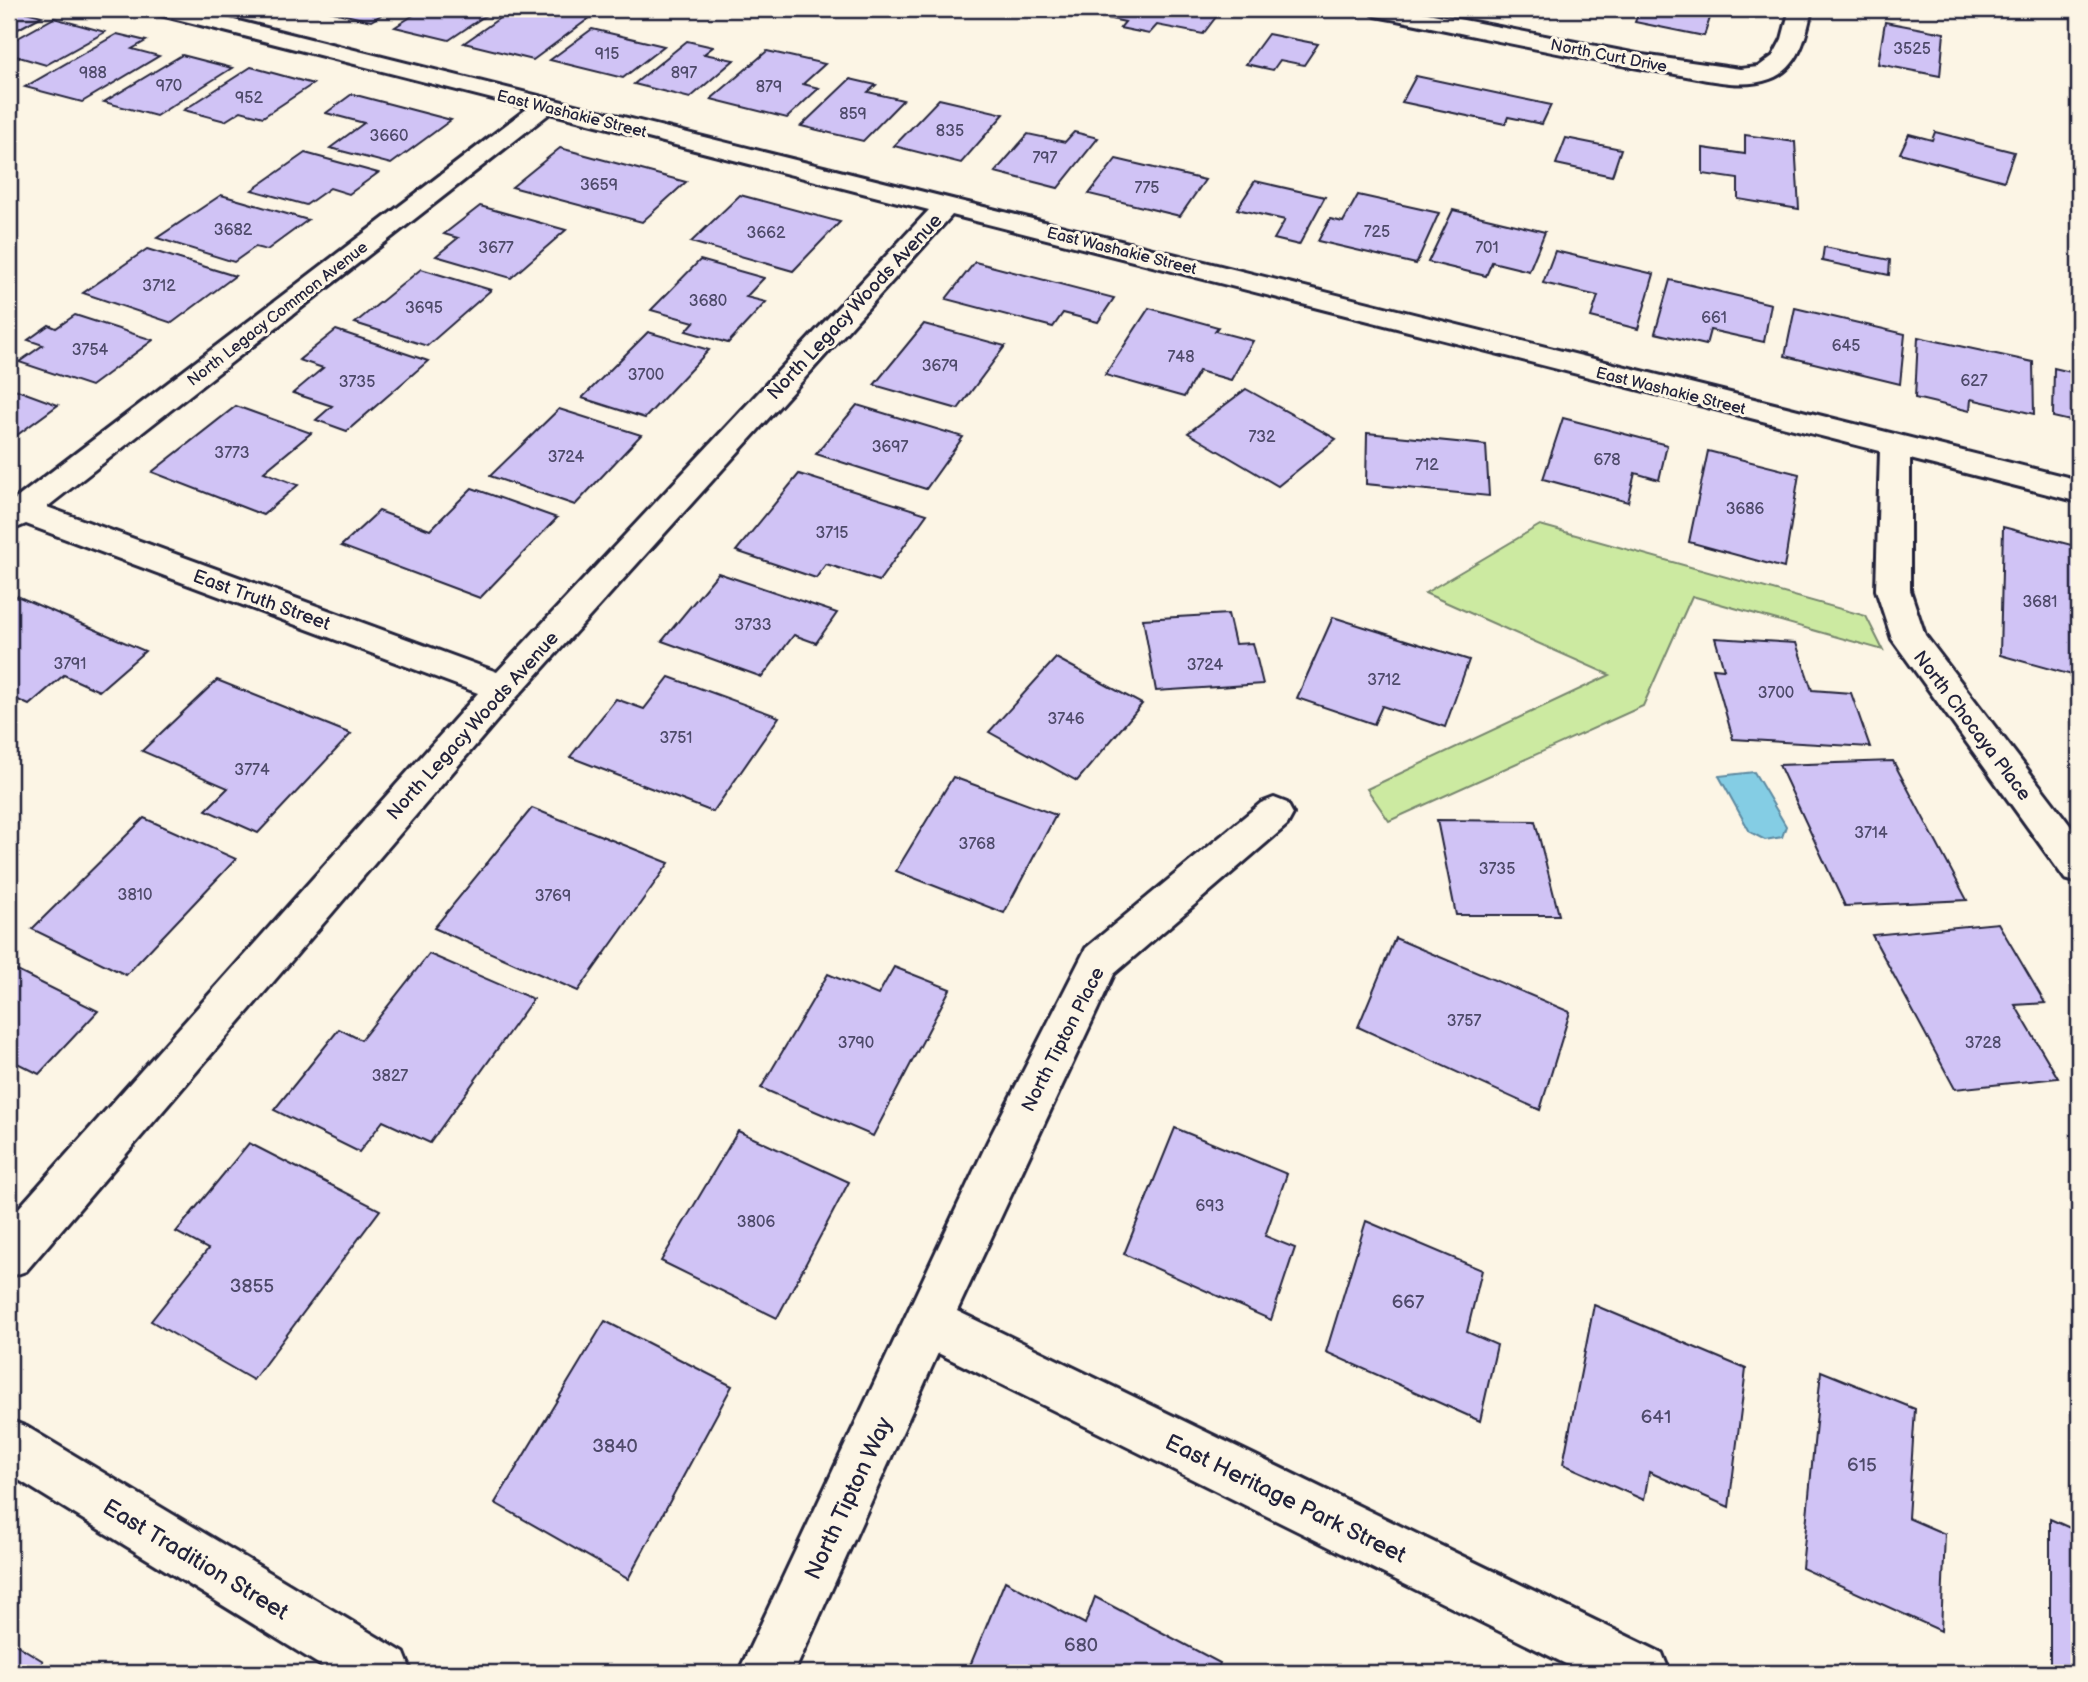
<svg xmlns="http://www.w3.org/2000/svg" width="2088" height="1682" font-family="'Balsamiq Sans',sans-serif">
  <style>
    .green { fill: #cceaa1; stroke: #77866e; stroke-width: 2 }
    .water { fill: #84cde4; stroke: #5d89a0; stroke-width: 2 }
    .building { fill: #d0c3f5; stroke: #22223b; stroke-width: 2 }
    .lines { fill: none; stroke-linecap: round; stroke-linejoin: round }
    .minor-casing { stroke: #22223b; stroke-width: 6 }
    .minor { fill: #fcf5e5; fill-rule: evenodd }
    .labels { text-anchor: middle; stroke-width: 6; stroke-linejoin: round; paint-order: stroke }
    .number-label { font-size: 16px; fill: #4e4a6a }
    .far-street-label { font-size: 16px; fill: #22223b; stroke: #fcf5e5 }
    .street-label { font-size: 19px; fill: #22223b; stroke: #fcf5e5 }
    .near-number-label { font-size: 19px; fill: #4e4a6a }
    .near-street-label { font-size: 23px; fill: #22223b; stroke: #fcf5e5 }
  </style>
  <rect width="100%" height="100%" fill="#fcf5e5"/>
  <filter id="ink" filterUnits="userSpaceOnUse"><feTurbulence type="fractalNoise" baseFrequency=".0143" numOctaves="2"/><feDisplacementMap in="SourceGraphic" scale="14" xChannelSelector="R" yChannelSelector="G"/><feConvolveMatrix kernelMatrix="1 2 1 2 8 2 1 2 1" color-interpolation-filters="sRGB"/></filter>
  <g filter="url(#ink)">
    <!-- green -->
    <polygon class="green" points="1540,525 1866,616 1883,650 1692,596 1643,706 1389,821 1367,789 1610,675 1425,593"/>
    <!-- water -->
    <polygon class="water" points="1754,772 1786,826 1782,837 1765,840 1750,832 1719,776"/>
    <!-- building -->
    <g class="building">
      <polygon points="9,9 13,9 42,16 9,34"/>
      <polygon points="320,9 391,9 371,21"/>
      <polygon points="423,9 495,9 449,40 395,27"/>
      <polygon points="529,9 557,9 591,17 533,60 464,43 511,10 522,13"/>
      <polygon points="1087,9 1196,9 1219,13 1203,34 1157,25 1149,34 1120,28 1125,22 1083,13"/>
      <polygon points="1640,9 1713,9 1704,36 1635,22"/>
      <polygon points="54,18 105,32 46,65 9,54 9,43"/>
      <polygon points="1885,22 1944,33 1940,76 1878,64"/>
      <polygon points="592,29 664,46 623,78 550,60"/>
      <polygon points="117,34 146,41 132,49 159,56 82,102 25,87"/>
      <polygon points="1268,34 1318,44 1304,65 1280,60 1273,70 1246,64"/>
      <polygon points="687,41 713,47 704,54 734,60 690,98 634,84"/>
      <polygon points="767,51 825,64 803,84 819,88 787,118 711,99"/>
      <polygon points="182,55 232,68 156,116 104,102"/>
      <polygon points="251,67 313,84 263,117 241,111 225,121 184,110"/>
      <polygon points="1416,76 1551,105 1542,124 1508,117 1505,124 1402,102"/>
      <polygon points="850,79 876,85 868,92 903,100 863,141 801,126"/>
      <polygon points="352,94 451,120 391,164 330,148 364,123 326,113"/>
      <polygon points="939,99 1004,114 961,163 894,146"/>
      <polygon points="1074,132 1098,138 1058,188 995,172 1028,134 1065,142"/>
      <polygon points="1935,132 2014,152 2004,181 1900,153 1909,134 1932,140"/>
      <polygon points="1745,135 1795,142 1799,209 1738,199 1738,179 1703,174 1703,148 1745,154"/>
      <polygon points="1566,138 1621,149 1612,176 1556,164"/>
      <polygon points="560,148 686,182 642,222 512,187"/>
      <polygon points="305,153 378,173 349,194 330,188 306,205 252,190"/>
      <polygon points="1116,159 1205,180 1180,216 1089,194"/>
      <polygon points="1255,181 1325,197 1299,245 1274,239 1285,220 1237,209"/>
      <polygon points="221,195 308,220 267,250 255,247 234,262 157,238"/>
      <polygon points="740,195 840,222 793,271 691,242"/>
      <polygon points="1358,195 1439,213 1416,264 1318,241 1330,219 1343,222"/>
      <polygon points="480,206 566,230 511,278 436,256 458,238 444,234"/>
      <polygon points="1453,210 1545,232 1529,271 1492,262 1486,276 1428,262"/>
      <polygon points="1824,247 1890,260 1889,275 1822,261"/>
      <polygon points="147,249 235,276 172,323 83,293"/>
      <polygon points="1555,251 1654,274 1638,329 1591,317 1598,296 1543,283"/>
      <polygon points="700,260 764,278 746,297 766,302 728,343 686,331 694,322 651,310"/>
      <polygon points="975,262 1114,298 1098,322 1063,313 1053,327 946,299"/>
      <polygon points="421,269 491,290 427,346 355,323"/>
      <polygon points="1670,280 1771,304 1764,342 1710,330 1706,345 1655,333"/>
      <polygon points="1149,308 1218,327 1215,331 1253,341 1231,380 1199,371 1184,397 1105,375"/>
      <polygon points="1795,308 1905,334 1900,384 1785,356"/>
      <polygon points="75,315 153,340 91,386 19,362 43,345 28,340 49,325 56,328"/>
      <polygon points="924,324 1005,346 958,409 874,385"/>
      <polygon points="336,330 428,361 347,431 316,420 332,406 293,393 323,368 299,360"/>
      <polygon points="648,332 709,350 645,418 582,398"/>
      <polygon points="1918,337 2033,362 2034,414 1971,399 1970,411 1915,398"/>
      <polygon points="2054,368 2079,374 2079,423 2053,417"/>
      <polygon points="9,387 58,405 9,441"/>
      <polygon points="1246,389 1336,439 1278,486 1188,433"/>
      <polygon points="857,405 963,437 926,489 816,454"/>
      <polygon points="236,406 311,433 264,472 298,485 263,515 152,472"/>
      <polygon points="559,409 641,435 575,505 490,476"/>
      <polygon points="1563,418 1667,445 1659,480 1635,473 1628,502 1543,479"/>
      <polygon points="1367,433 1486,445 1489,496 1366,484"/>
      <polygon points="1708,451 1799,474 1784,568 1689,542"/>
      <polygon points="799,474 927,514 879,581 826,564 816,578 736,551"/>
      <polygon points="472,488 557,518 480,598 341,546 379,511 430,530"/>
      <polygon points="2003,527 2079,547 2079,677 2000,655"/>
      <polygon points="718,573 837,613 816,643 794,635 762,677 662,641"/>
      <polygon points="17,596 145,651 99,691 64,675 29,705 16,699 9,706 9,603"/>
      <polygon points="1228,614 1235,644 1253,643 1263,684 1156,691 1143,619"/>
      <polygon points="1333,617 1469,660 1445,727 1382,706 1374,724 1297,698"/>
      <polygon points="1715,638 1796,643 1812,690 1851,693 1870,747 1733,739 1713,668 1724,669"/>
      <polygon points="1056,658 1142,704 1077,781 989,732"/>
      <polygon points="669,677 779,717 713,812 570,757 616,699 644,709"/>
      <polygon points="217,680 351,734 258,833 206,810 228,788 142,751"/>
      <polygon points="1893,761 1967,900 1845,906 1779,765"/>
      <polygon points="953,777 1056,815 1004,913 896,871"/>
      <polygon points="532,808 669,863 578,991 434,928"/>
      <polygon points="144,818 236,859 126,975 32,929"/>
      <polygon points="1437,820 1535,821 1559,915 1456,915"/>
      <polygon points="1998,923 2045,1003 2015,1005 2058,1078 1955,1089 1872,935"/>
      <polygon points="1395,938 1570,1012 1540,1110 1358,1027"/>
      <polygon points="429,954 533,999 430,1143 383,1121 359,1152 274,1110 339,1029 361,1040"/>
      <polygon points="9,967 98,1011 39,1074 9,1059"/>
      <polygon points="894,967 950,989 873,1136 761,1088 828,974 878,995"/>
      <polygon points="1175,1128 1287,1174 1265,1236 1295,1248 1271,1320 1124,1254"/>
      <polygon points="738,1131 849,1182 777,1318 661,1261"/>
      <polygon points="249,1143 380,1210 253,1380 151,1321 208,1249 176,1232"/>
      <polygon points="1366,1221 1482,1270 1467,1332 1497,1345 1480,1421 1326,1352"/>
      <polygon points="1594,1305 1746,1369 1729,1507 1649,1472 1644,1500 1563,1464"/>
      <polygon points="605,1321 732,1386 628,1579 495,1503"/>
      <polygon points="1821,1371 1915,1409 1908,1518 1945,1534 1941,1631 1802,1568"/>
      <polygon points="2050,1519 2079,1532 2079,1673 2050,1673"/>
      <polygon points="1005,1581 1085,1624 1095,1597 1220,1663 1216,1673 967,1673"/>
      <polygon points="9,1640 43,1661 34,1673 9,1673"/>
    </g>
    <g class="lines">
      <!-- minor casing -->
      <g class="minor-casing">
        <g id="minor">
          <path d="M 154,9 L 190,9 L 2079,480 L 2079,502 L 1910,459 L 1910,590 L 1925,635 L 2079,837 L 2079,883 L 2065,879 L 1892,639 L 1876,590 L 1880,451 L 952,215 L 516,698 L 26,1271 L 9,1277 L 9,1219 L 478,693 L 26,524 L 9,531 L 9,504 L 528,108 L 157,14 ZM 550,113 L 929,210 L 497,672 L 47,507 Z"/>
          <path d="M 1365,9 L 1407,9 L 1642,55 L 1740,69 L 1758,67 L 1773,56 L 1782,39 L 1790,9 L 1812,9 C 1806,36 1800,68 1770,79 C 1741,90 1699,78 1670,73 C 1571,58 1474,35 1376,16 Z"/>
          <polygon points="1274,798 1287,803 1293,814 1287,825 1114,974 957,1311 1662,1653 1670,1673 1584,1673 938,1353 794,1673 738,1673 988,1141 1086,948 1261,803"/>
          <polygon points="9,1420 27,1427 404,1653 412,1673 333,1673 9,1474"/>
        </g>
      </g>
      <!-- minor -->
      <use href="#minor" class="minor"/>
    </g>
  </g>
  <g class="labels">
    <!-- number labels -->
    <g class="number-label">
      <text x="1912" y="54">3525</text>
      <text x="607" y="59">915</text>
      <text x="93" y="78">988</text>
      <text x="684" y="78">897</text>
      <text x="169" y="91">970</text>
      <text x="769" y="92">879</text>
      <text x="249" y="103">952</text>
      <text x="853" y="119">859</text>
      <text x="950" y="136">835</text>
      <text x="389" y="141">3660</text>
      <text x="1045" y="163">797</text>
      <text x="599" y="190">3659</text>
      <text x="1147" y="193">775</text>
      <text x="233" y="235">3682</text>
      <text x="1377" y="237">725</text>
      <text x="766" y="238">3662</text>
      <text x="496" y="253">3677</text>
      <text x="1487" y="253">701</text>
      <text x="159" y="291">3712</text>
      <text x="708" y="306">3680</text>
      <text x="424" y="313">3695</text>
      <text x="1714" y="323">661</text>
      <text x="1846" y="351">645</text>
      <text x="90" y="355">3754</text>
      <text x="1181" y="362">748</text>
      <text x="940" y="371">3679</text>
      <text x="646" y="380">3700</text>
      <text x="1974" y="386">627</text>
      <text x="357" y="387">3735</text>
      <text x="1262" y="442">732</text>
      <text x="890" y="452">3697</text>
      <text x="232" y="458">3773</text>
      <text x="566" y="462">3724</text>
      <text x="1607" y="465">678</text>
      <text x="1427" y="470">712</text>
      <text x="1745" y="514">3686</text>
      <text x="832" y="538">3715</text>
      <text x="2040" y="607">3681</text>
      <text x="753" y="630">3733</text>
      <text x="70" y="669">3791</text>
      <text x="1205" y="670">3724</text>
      <text x="1384" y="685">3712</text>
      <text x="1776" y="698">3700</text>
      <text x="1066" y="724">3746</text>
      <text x="676" y="743">3751</text>
      <text x="252" y="775">3774</text>
      <text x="1871" y="838">3714</text>
      <text x="977" y="849">3768</text>
      <text x="1497" y="874">3735</text>
      <text x="135" y="900">3810</text>
      <text x="553" y="901">3769</text>
      <text x="1464" y="1026">3757</text>
      <text x="856" y="1048">3790</text>
      <text x="1983" y="1048">3728</text>
      <text x="390" y="1081">3827</text>
      <text x="1210" y="1211">693</text>
      <text x="756" y="1227">3806</text>
    </g>
    <!-- far-street labels -->
    <g class="far-street-label">
      <text transform="translate(1609 55) rotate(11)" y="6">North Curt Drive</text>
      <text transform="translate(572 113) rotate(14)" y="6">East Washakie Street</text>
      <text transform="translate(1122 250) rotate(14)" y="6">East Washakie Street</text>
      <text transform="translate(277 313) rotate(-38)" y="6">North Legacy Common Avenue</text>
      <text transform="translate(1671 390) rotate(14)" y="6">East Washakie Street</text>
    </g>
    <!-- street labels -->
    <g class="street-label">
      <text transform="translate(854 306) rotate(-47)" y="7">North Legacy Woods Avenue</text>
      <text transform="translate(262 599) rotate(20)" y="7">East Truth Street</text>
      <text transform="translate(472 725) rotate(-48)" y="7">North Legacy Woods Avenue</text>
      <text transform="translate(1973 725) rotate(53)" y="7">North Chocaya Place</text>
      <text transform="translate(1062 1039) rotate(-63)" y="7">North Tipton Place</text>
    </g>
    <!-- near-number labels -->
    <g class="near-number-label">
      <text x="252" y="1292">3855</text>
      <text x="1408" y="1308">667</text>
      <text x="1656" y="1423">641</text>
      <text x="615" y="1452">3840</text>
      <text x="1862" y="1471">615</text>
      <text x="1081" y="1651">680</text>
    </g>
    <!-- near-street labels -->
    <g class="near-street-label">
      <text transform="translate(848 1498) rotate(-65)" y="8">North Tipton Way</text>
      <text transform="translate(1286 1498) rotate(26)" y="8">East Heritage Park Street</text>
      <text transform="translate(196 1559) rotate(31)" y="8">East Tradition Street</text>
    </g>
  </g>
  <!-- margin -->
  <rect width="2088" height="1682" fill="none" stroke="#fcf5e5" stroke-width="35"/>
  <rect x="18" y="18" width="2053" height="1647" fill="none" stroke="#22223b" stroke-width="2.5" filter="url(#ink)"/>
</svg>
